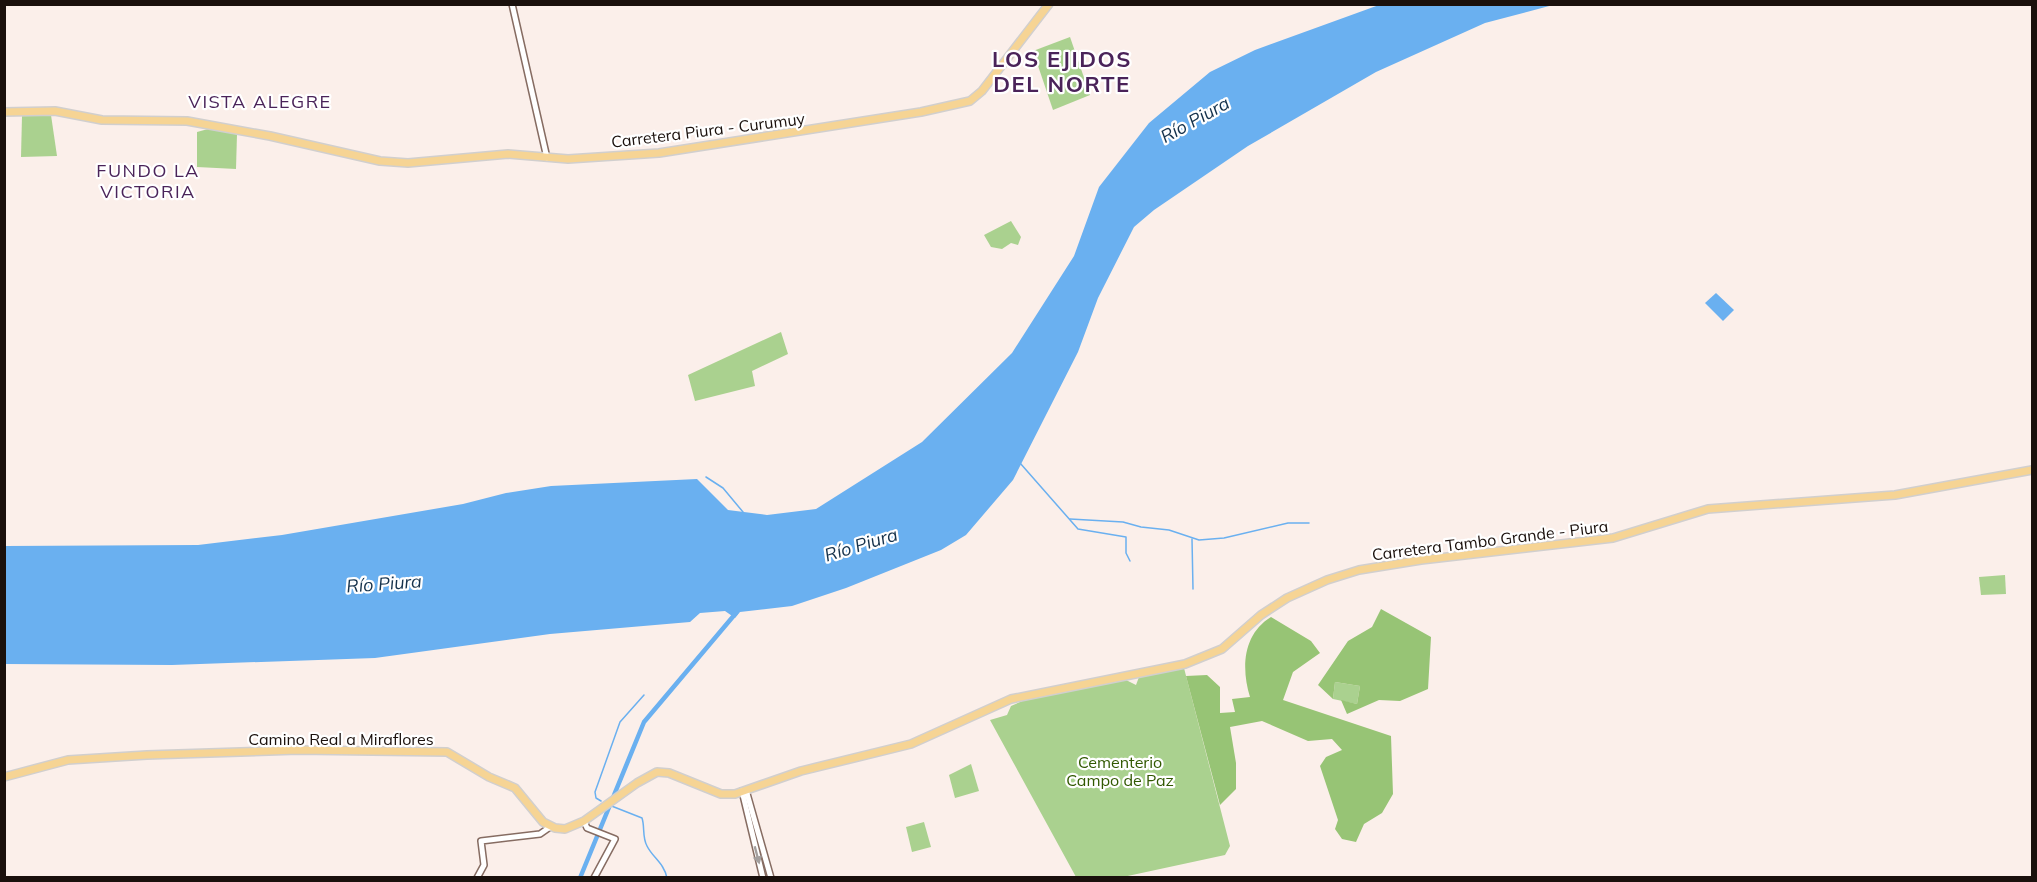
<svg xmlns="http://www.w3.org/2000/svg" width="2037" height="882" font-family="Mulish,sans-serif">
  <style>
    .green { fill: #aad18f }
    .forest { fill: #97c475 }
    .water { fill: #6ab0f0 }
    .lines { fill: none; stroke-linecap: round; stroke-linejoin: round }
    .stream { stroke: #6ab0f0; stroke-width: 1.5 }
    .canal { stroke: #6ab0f0; stroke-width: 4.5 }
    .minor-casing { stroke: #866c62; stroke-width: 8 }
    .major-casing { stroke: #d1cfce; stroke-width: 10 }
    .minor { stroke: #fff; stroke-width: 5 }
    .major { stroke: #f6d494; stroke-width: 7 }
    .oneway { fill: #a39f9e }
    .labels { text-anchor: middle; stroke-width: 4.5; stroke-linejoin: round; paint-order: stroke }
    .street-label { font-size: 16px; fill: #1a100c; stroke: #fff }
    .park-label { font-size: 16px; fill: #315901; stroke: #fff }
    .neighbourhood-label { font-size: 18px; letter-spacing: 1.5px; fill: #4a2359; stroke: #fff }
    .water-label { font-size: 18px; font-style: italic; fill: #15324c; stroke: #fff }
    .district-label { font-size: 22px; font-weight: bold; letter-spacing: 1.5px; fill: #4a2359; stroke: #fff }
  </style>
  <rect width="100%" height="100%" fill="#fbefea"/>
  <!-- green -->
  <g class="green">
    <polygon points="1070,37 1090,95 1053,110 1033,51"/>
    <polygon points="51,115 57,156 21,157 22,116"/>
    <polygon points="208,129 237,134 236,169 197,167 197,132"/>
    <polygon points="1011,221 1021,237 1018,245 1011,243 1002,249 991,247 984,235"/>
    <polygon points="781,332 788,354 752,371 755,386 695,401 688,375"/>
    <polygon points="2005,575 2006,594 1981,595 1979,577"/>
    <polygon points="1184,668 1230,846 1225,855 1123,877 1076,877 990,720 1007,715 1011,706 1029,698 1126,680 1136,685 1139,677"/>
    <polygon points="1335,682 1360,686 1357,704 1333,699"/>
    <polygon points="971,764 979,791 955,798 949,775"/>
    <polygon points="924,822 931,847 912,852 906,827"/>
  </g>
  <!-- forest -->
  <g class="forest">
    <polygon points="1381,609 1431,637 1428,689 1400,701 1379,700 1347,714 1341,700 1357,704 1360,686 1335,682 1333,699 1318,685 1348,641 1372,627"/>
    <path d="M 1271,617 L 1311,641 L 1320,653 L 1293,672 L 1283,700 L 1391,736 L 1393,794 L 1382,813 L 1364,824 L 1356,842 L 1342,839 L 1335,829 L 1338,820 L 1320,766 L 1326,757 L 1342,750 L 1332,739 L 1308,741 L 1262,721 L 1230,727 L 1236,763 L 1236,789 L 1220,805 L 1186,676 L 1207,675 L 1220,687 L 1220,713 L 1235,712 L 1232,699 L 1250,697 C 1241,668 1243,634 1271,617 Z"/>
  </g>
  <!-- water -->
  <g class="water">
    <polygon points="1379,5 1553,5 1485,23 1376,72 1248,146 1154,210 1134,227 1098,298 1078,352 1013,480 966,535 941,550 846,588 792,606 740,612 735,618 725,611 700,613 690,622 550,634 375,658 172,665 5,664 5,546 198,545 282,535 463,504 506,493 551,486 697,479 728,510 767,515 816,509 922,442 1012,353 1074,256 1099,187 1149,123 1210,72 1255,50"/>
    <polygon points="1716,293 1734,310 1723,321 1705,303"/>
  </g>
  <g class="lines">
    <!-- stream -->
    <g class="stream">
      <polyline points="1020,463 1078,529 1126,537 1126,553 1130,561"/>
      <polyline points="706,477 723,488 743,512"/>
      <polyline points="1070,519 1123,522 1141,527 1169,530 1199,540 1224,538 1288,523 1309,523"/>
      <polyline points="1192,539 1193,589"/>
      <polyline points="601,801 596,798 595,792 620,722 644,695"/>
      <path d="M 609,805 L 642,818 C 645,827 642,837 647,846 C 653,858 664,863 667,878"/>
    </g>
    <!-- canal -->
    <polyline class="canal" points="580,878 644,722 736,613"/>
    <!-- minor casing -->
    <g class="minor-casing">
      <g id="minor">
        <polyline points="512,4 547,158"/>
        <polyline points="746,790 771,878"/>
        <polyline points="742,791 763,878"/>
        <polyline points="584,821 587,828 615,839 594,878"/>
        <polyline points="477,878 484,865 481,841 540,834 550,827"/>
      </g>
    </g>
    <!-- major casing -->
    <g class="major-casing">
      <g id="major">
        <polyline points="4,112 55,111 102,120 187,121 270,136 380,161 408,163 508,154 568,159 659,153 921,112 970,101 982,91 1049,4"/>
        <polyline points="4,777 68,760 147,755 298,750 447,752 489,777 515,788 543,822 555,828 565,829 584,821 637,783 657,772 669,773 721,794 735,794 801,771 911,744 1011,699 1185,664 1222,649 1261,615 1287,598 1327,580 1359,570 1421,560 1613,538 1708,509 1895,495 2032,470"/>
      </g>
    </g>
    <!-- minor -->
    <use href="#minor" class="minor"/>
    <!-- major -->
    <use href="#major" class="major"/>
  </g>
  <!-- one-way arrows -->
  <defs><path id="oneway-solid" d="M-6-.8H1V-3.2L6.5 0L1 3.2V.8H-6Z" transform="scale(1.5)"/></defs>
  <use class="oneway" href="#oneway-solid" transform="translate(757 855) rotate(75)"/>
  <g class="labels">
    <!-- street labels -->
    <g class="street-label">
      <text transform="translate(708 130) rotate(-7)" y="6">Carretera Piura - Curumuy</text>
      <text transform="translate(1490 540) rotate(-7)" y="6">Carretera Tambo Grande - Piura</text>
      <text x="341" y="745">Camino Real a Miraflores</text>
    </g>
    <!-- park labels -->
    <g class="park-label">
      <text x="1120" y="768">Cementerio<tspan x="1120" dy="18">Campo de Paz</tspan></text>
    </g>
    <!-- neighbourhood labels -->
    <g class="neighbourhood-label">
      <text x="260" y="108">VISTA ALEGRE</text>
      <text x="148" y="177">FUNDO LA<tspan x="148" dy="21">VICTORIA</tspan></text>
    </g>
    <!-- water labels -->
    <g class="water-label">
      <text transform="translate(1195 120) rotate(-29)" y="6">Río Piura</text>
      <text transform="translate(861 545) rotate(-17)" y="6">Río Piura</text>
      <text transform="translate(384 584) rotate(-4)" y="6">Río Piura</text>
    </g>
    <!-- district labels -->
    <g class="district-label">
      <text x="1062" y="67">LOS EJIDOS<tspan x="1062" dy="25">DEL NORTE</tspan></text>
    </g>
  </g>
  <!-- border -->
  <rect width="2037" height="882" fill="none" stroke="#1a100c" stroke-width="12"/>
</svg>
